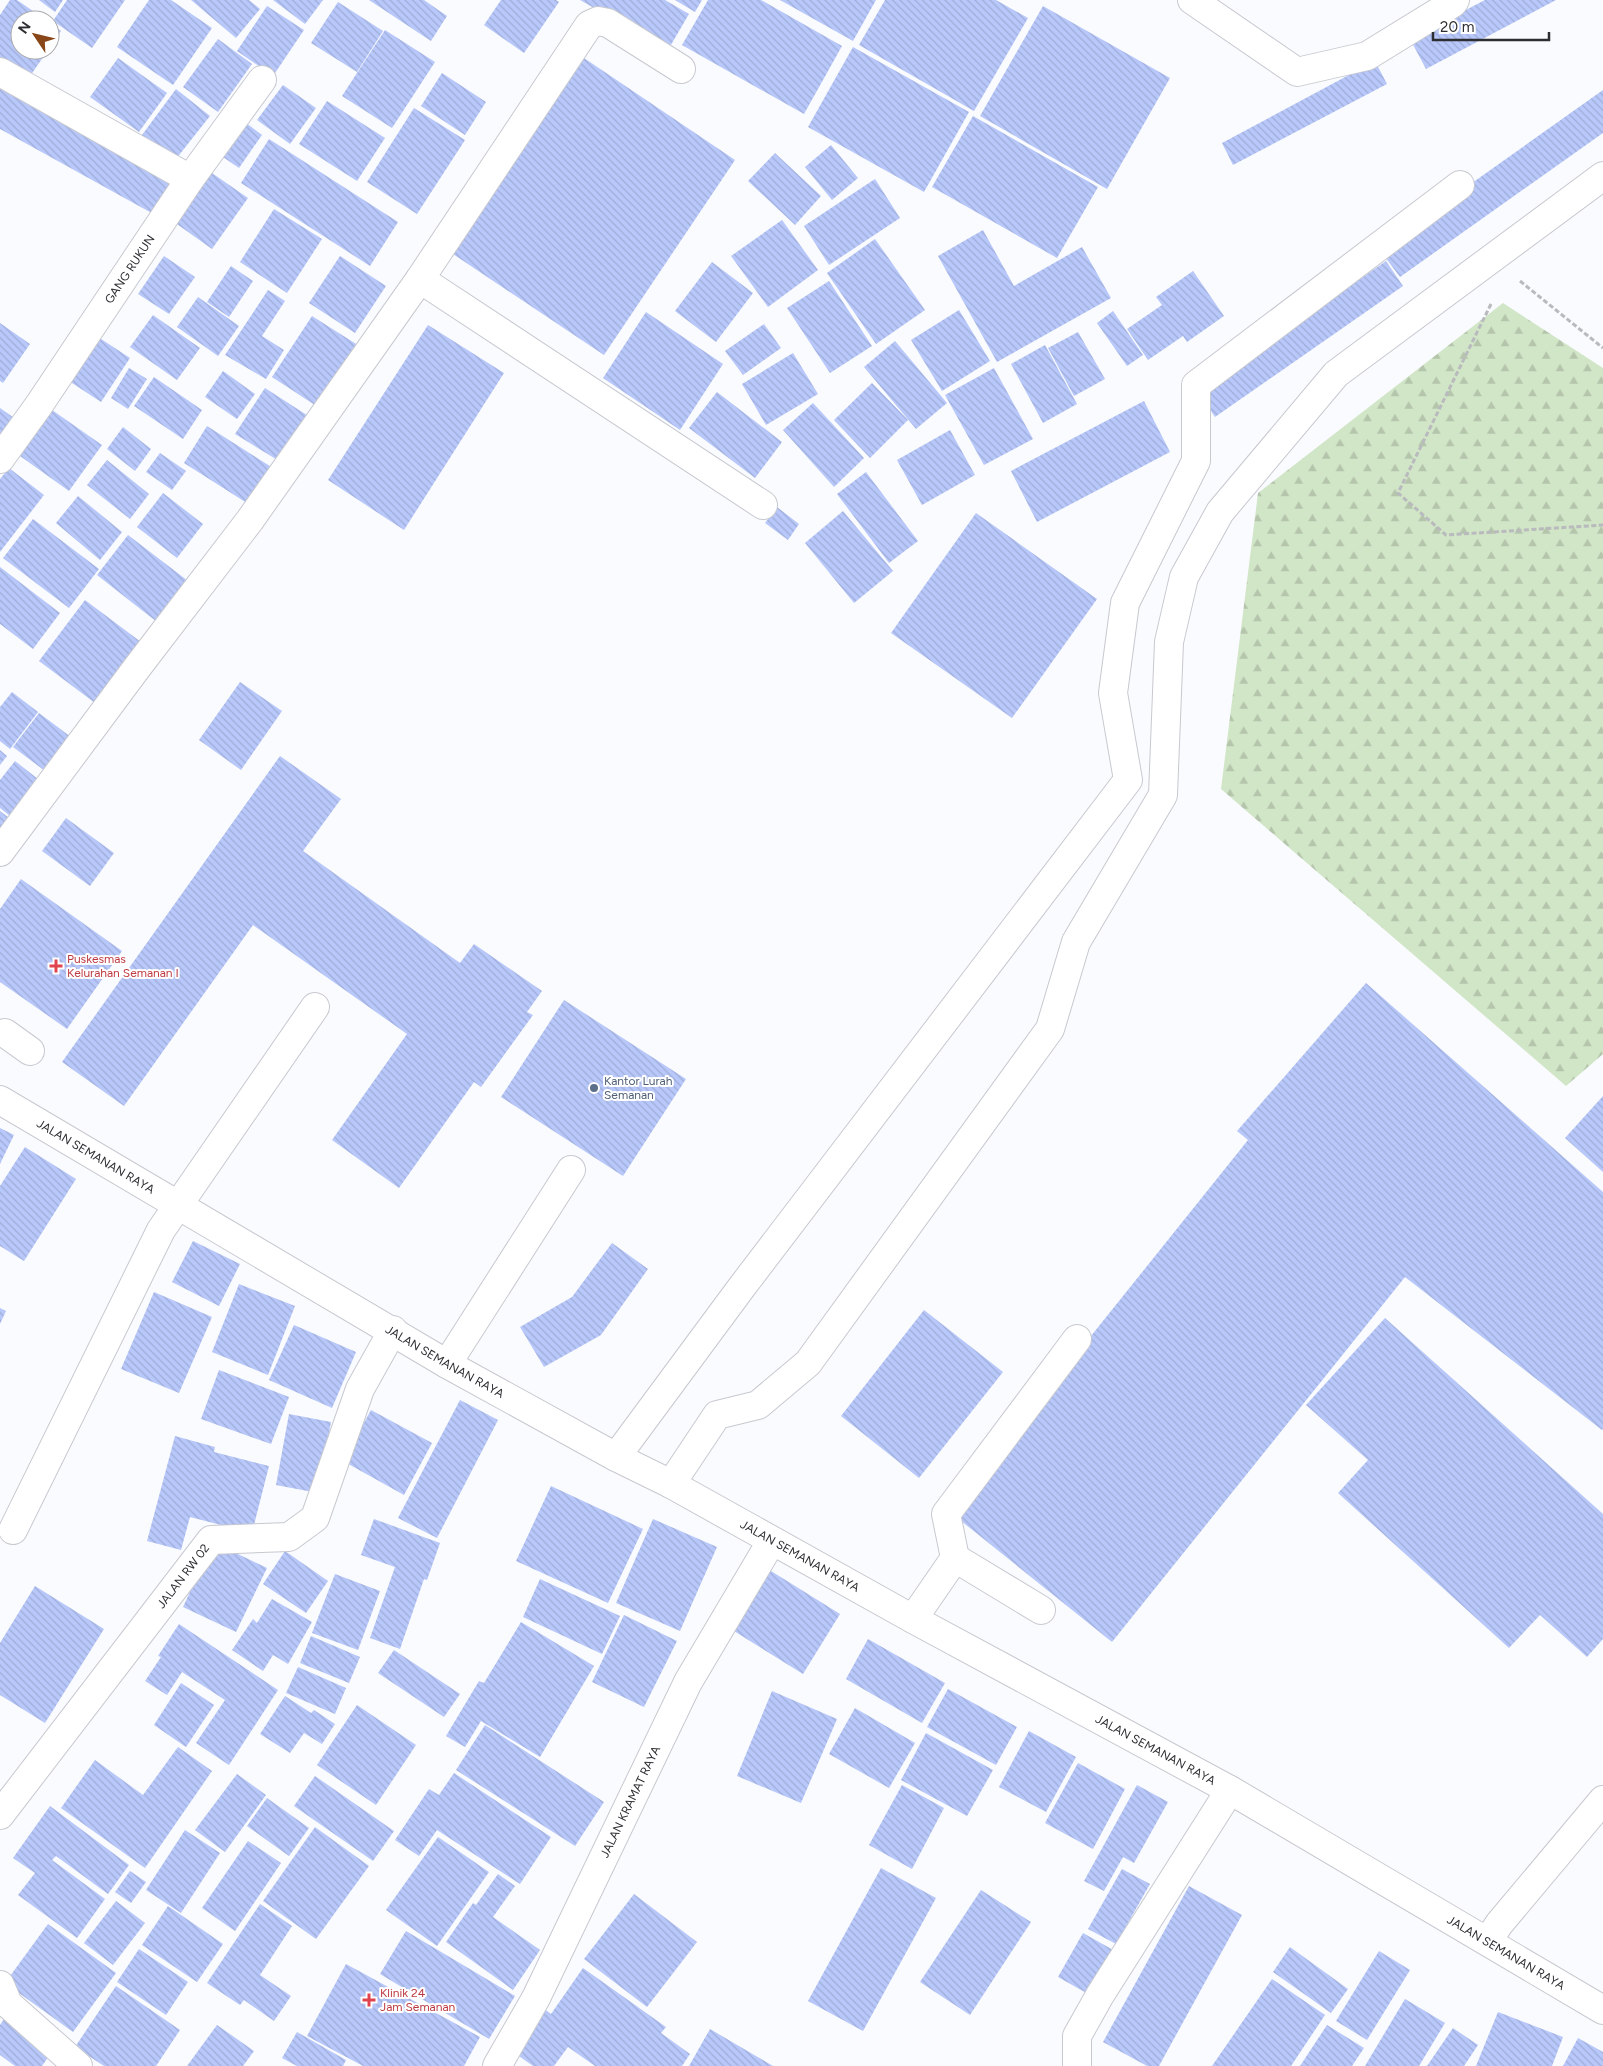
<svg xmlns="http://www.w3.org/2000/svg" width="1603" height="2066" font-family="Figtree,sans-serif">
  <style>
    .forest { fill: url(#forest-firs) }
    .building { fill: url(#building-back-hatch) }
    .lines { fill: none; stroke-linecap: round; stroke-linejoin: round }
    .minor-casing { stroke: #c7c9d0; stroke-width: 30 }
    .path { stroke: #b9babd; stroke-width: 3; stroke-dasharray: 5 2.5; stroke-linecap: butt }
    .minor { stroke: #fff; stroke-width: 28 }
    .health-dot { fill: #e0444e; stroke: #fff; stroke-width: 2 }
    .service-dot { fill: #5c6f8a; stroke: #fff; stroke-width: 2 }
    .labels { text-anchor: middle; stroke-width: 4; stroke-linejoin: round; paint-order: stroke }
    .street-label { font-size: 12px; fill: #2d2e31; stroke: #fff }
    .health-label { font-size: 12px; fill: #be3a42; stroke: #fff; text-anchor: start }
    .service-label { font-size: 12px; fill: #4e5e75; stroke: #fff; text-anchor: start }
  </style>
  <defs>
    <pattern id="forest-firs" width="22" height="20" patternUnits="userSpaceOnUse" patternTransform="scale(1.25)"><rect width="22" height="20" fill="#d1e5c7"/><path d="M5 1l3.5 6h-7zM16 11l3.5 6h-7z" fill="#b4c5ab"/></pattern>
    <pattern id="building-back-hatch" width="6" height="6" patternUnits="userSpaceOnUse" patternTransform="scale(1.25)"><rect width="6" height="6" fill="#b8c8fa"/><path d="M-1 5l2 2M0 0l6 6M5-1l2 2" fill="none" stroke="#9eacd7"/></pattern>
  </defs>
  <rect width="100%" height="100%" fill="#fafbfe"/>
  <!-- forest -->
  <polygon class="forest" points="1503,303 1603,368 1603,1054 1566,1086 1221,789 1258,493"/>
  <!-- building -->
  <g class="building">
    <polygon points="10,0 17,0 46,20 20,20 20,50 48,50 26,82 0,64 0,15"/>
    <polygon points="39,0 63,0 55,12"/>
    <polygon points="67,0 125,0 92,48 53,21"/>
    <polygon points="149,0 171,0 212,28 173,85 117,47"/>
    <polygon points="191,0 249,0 260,9 236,38"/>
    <polygon points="273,0 323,0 305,24"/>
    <polygon points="369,0 424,0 447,16 431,41"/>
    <polygon points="501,0 556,0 559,2 524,53 484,25"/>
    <polygon points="580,0 665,0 689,14 668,50"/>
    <polygon points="675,0 702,0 695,12"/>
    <polygon points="708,0 761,0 842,46 804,114 682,45"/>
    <polygon points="780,0 876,0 853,41"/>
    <polygon points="885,0 996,0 1028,18 974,111 859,45"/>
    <polygon points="1485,0 1556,0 1426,69 1410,39"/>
    <polygon points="338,2 383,31 357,72 311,43"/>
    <polygon points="267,6 304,30 273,76 237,51"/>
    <polygon points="1043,6 1170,78 1107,189 980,116"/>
    <polygon points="50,23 61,31 50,47"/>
    <polygon points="385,30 435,62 392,128 342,96"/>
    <polygon points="218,39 252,64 218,112 183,87"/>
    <polygon points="853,47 969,112 924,192 808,127"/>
    <polygon points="581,56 735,160 604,355 450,252"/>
    <polygon points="118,58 167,93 139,132 90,97"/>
    <polygon points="1375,61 1387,84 1233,165 1222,143"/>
    <polygon points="442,73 486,102 465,135 421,106"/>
    <polygon points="0,79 178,179 157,216 0,129"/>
    <polygon points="283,85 316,108 290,144 257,120"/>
    <polygon points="176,89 210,116 172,164 139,139"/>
    <polygon points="1603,90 1603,133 1400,277 1379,249"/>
    <polygon points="327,101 385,138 357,181 299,144"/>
    <polygon points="414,108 465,140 417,214 367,182"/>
    <polygon points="973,116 1098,187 1057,258 932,187"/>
    <polygon points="241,119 262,135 239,168 217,153"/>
    <polygon points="269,139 398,222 370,266 241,183"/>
    <polygon points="831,145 858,178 832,200 805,167"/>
    <polygon points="775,153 821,196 795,225 748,181"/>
    <polygon points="209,171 248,198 212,249 174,222"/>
    <polygon points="875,179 900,218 829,265 804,226"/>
    <polygon points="274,209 322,239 287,293 240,262"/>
    <polygon points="782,220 818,270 768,307 731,256"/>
    <polygon points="983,230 1014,286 1082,247 1111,298 997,362 938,256"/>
    <polygon points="875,239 925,310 876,344 827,273"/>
    <polygon points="164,256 195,277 169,314 138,294"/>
    <polygon points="340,256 386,286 355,333 309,303"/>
    <polygon points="1386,261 1403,286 1215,417 1198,392"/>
    <polygon points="712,262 753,293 716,342 675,311"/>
    <polygon points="231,266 253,281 229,317 207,302"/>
    <polygon points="1193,271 1224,316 1187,342 1183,336 1148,360 1127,329 1162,305 1156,297"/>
    <polygon points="829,281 872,346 830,373 787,308"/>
    <polygon points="268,290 285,301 262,336 284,350 266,379 225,355"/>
    <polygon points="198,297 239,326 218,356 177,327"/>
    <polygon points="959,310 990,361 942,391 911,340"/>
    <polygon points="1113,311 1143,355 1127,366 1097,323"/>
    <polygon points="646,312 723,364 680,430 603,378"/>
    <polygon points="153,315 200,348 177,380 130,347"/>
    <polygon points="312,316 364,349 324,411 272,377"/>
    <polygon points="0,323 30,344 3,383 0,381"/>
    <polygon points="764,324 781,348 743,375 725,351"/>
    <polygon points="428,325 504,373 404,530 328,480"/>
    <polygon points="1078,332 1105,379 1074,396 1048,348"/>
    <polygon points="98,337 130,358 101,402 69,381"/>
    <polygon points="895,341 947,403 916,429 864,367"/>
    <polygon points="1045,345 1077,404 1043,423 1011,364"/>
    <polygon points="793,353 818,394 766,425 742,384"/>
    <polygon points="129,368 147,379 128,409 111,398"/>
    <polygon points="994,368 1033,439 984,465 945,395"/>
    <polygon points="223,371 255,394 237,419 205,397"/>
    <polygon points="154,377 202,410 183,439 134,406"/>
    <polygon points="872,383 908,420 870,458 834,420"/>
    <polygon points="265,388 313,419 284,464 235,434"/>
    <polygon points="717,392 782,442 755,478 689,428"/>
    <polygon points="1144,401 1170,452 1037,522 1011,471"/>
    <polygon points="813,403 864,458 834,487 783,430"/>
    <polygon points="0,408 17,420 0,445"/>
    <polygon points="52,410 102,445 69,491 20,456"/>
    <polygon points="207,426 273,468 250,505 184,463"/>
    <polygon points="123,427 151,449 135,471 107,449"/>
    <polygon points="950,430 975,475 922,505 897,460"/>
    <polygon points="160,453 186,471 172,490 146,472"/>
    <polygon points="107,460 149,494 130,519 87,485"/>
    <polygon points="9,468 44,495 0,552 0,479"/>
    <polygon points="866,472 918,541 889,563 837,494"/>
    <polygon points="163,493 203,524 177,558 137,527"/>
    <polygon points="78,496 122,532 100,560 56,523"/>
    <polygon points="777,507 799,524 788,540 765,523"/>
    <polygon points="843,511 893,571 854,603 805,543"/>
    <polygon points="976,513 1097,599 1012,718 891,633"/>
    <polygon points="33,519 99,569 69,608 3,558"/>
    <polygon points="128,535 188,581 157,622 97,575"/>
    <polygon points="0,567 60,613 33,649 0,624"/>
    <polygon points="85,600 141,642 95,703 39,661"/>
    <polygon points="240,682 282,711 241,770 199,740"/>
    <polygon points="12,692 38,712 10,749 0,741 0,707"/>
    <polygon points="39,713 75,740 49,774 13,747"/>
    <polygon points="0,750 7,756 0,765"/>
    <polygon points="280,756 341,799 303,851 460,963 474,944 542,991 527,1012 533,1015 481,1087 474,1082 399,1188 332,1140 407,1034 253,925 124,1106 62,1062"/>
    <polygon points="15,761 38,779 10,816 0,808 0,780"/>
    <polygon points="0,811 12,820 0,835"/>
    <polygon points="66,818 114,853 90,886 42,851"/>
    <polygon points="21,879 122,951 67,1029 0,982 0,909"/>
    <polygon points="1366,983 1603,1192 1603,1429 1602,1430 1405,1277 1112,1642 950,1512 1248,1140 1237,1131"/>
    <polygon points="564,1000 686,1079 623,1176 501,1097"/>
    <polygon points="1603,1096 1603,1172 1565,1138"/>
    <polygon points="0,1128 14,1135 0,1164"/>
    <polygon points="25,1147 76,1179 24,1261 0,1246 0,1186"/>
    <polygon points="193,1241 240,1264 219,1306 172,1282"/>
    <polygon points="612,1243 648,1269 601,1335 544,1367 520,1327 572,1297"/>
    <polygon points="239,1284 295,1306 268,1375 212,1352"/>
    <polygon points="154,1292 212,1317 179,1393 121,1369"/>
    <polygon points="0,1308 6,1311 0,1324"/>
    <polygon points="924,1310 1003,1372 919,1478 841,1416"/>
    <polygon points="1385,1318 1603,1514 1603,1639 1587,1657 1540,1615 1509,1648 1338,1493 1368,1460 1306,1405"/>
    <polygon points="294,1325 356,1352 332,1408 269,1380"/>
    <polygon points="219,1370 289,1397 271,1444 201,1419"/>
    <polygon points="460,1400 498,1420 437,1538 398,1518"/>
    <polygon points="371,1410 432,1443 404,1495 343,1461"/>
    <polygon points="289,1414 331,1422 318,1493 276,1485"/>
    <polygon points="175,1436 215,1447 214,1452 269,1466 252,1533 190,1517 181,1550 147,1541"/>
    <polygon points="551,1486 643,1529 608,1603 516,1561"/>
    <polygon points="374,1519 440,1543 427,1580 424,1579 400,1649 370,1638 395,1567 361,1555"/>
    <polygon points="653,1519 717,1547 680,1631 616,1603"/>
    <polygon points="213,1542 267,1568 236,1632 183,1607"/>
    <polygon points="285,1551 328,1581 306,1613 263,1584"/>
    <polygon points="763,1566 840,1614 803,1674 726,1626"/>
    <polygon points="335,1574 380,1591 358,1650 312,1633"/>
    <polygon points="540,1579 620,1616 602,1654 523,1617"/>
    <polygon points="35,1586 104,1629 45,1723 0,1695 0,1643"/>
    <polygon points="272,1599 312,1622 288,1664 273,1655 263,1671 232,1650 253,1619 257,1623"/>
    <polygon points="624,1615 677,1641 644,1707 592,1682"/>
    <polygon points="521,1622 594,1666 540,1757 481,1721 465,1747 446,1736 479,1681 484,1683"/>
    <polygon points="179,1624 278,1690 229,1765 196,1743 225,1700 182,1672 167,1695 145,1681 161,1657 158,1656"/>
    <polygon points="311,1636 360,1657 349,1683 300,1663"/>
    <polygon points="868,1639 945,1683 922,1723 846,1679"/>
    <polygon points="394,1650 460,1694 444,1717 378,1673"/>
    <polygon points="298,1667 346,1688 335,1714 286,1693"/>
    <polygon points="181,1683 214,1705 186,1747 154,1725"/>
    <polygon points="948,1689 1017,1727 996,1765 927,1727"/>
    <polygon points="772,1691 837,1719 801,1803 737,1776"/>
    <polygon points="285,1696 311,1713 314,1710 335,1724 322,1744 304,1733 290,1753 260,1734"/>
    <polygon points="357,1705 416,1745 376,1805 317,1765"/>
    <polygon points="855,1708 915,1743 889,1788 829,1754"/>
    <polygon points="485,1725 604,1802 575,1846 456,1770"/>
    <polygon points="1029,1731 1076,1757 1046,1812 999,1787"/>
    <polygon points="926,1733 993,1770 967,1816 901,1780"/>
    <polygon points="178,1747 212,1771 145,1868 61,1808 95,1760 143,1795"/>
    <polygon points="1078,1763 1125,1789 1093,1849 1045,1823"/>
    <polygon points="454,1773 551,1837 520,1884 437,1830 419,1856 395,1840 429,1789 439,1795"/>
    <polygon points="237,1774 266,1795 225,1852 195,1830"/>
    <polygon points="315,1776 394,1831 373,1861 294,1806"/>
    <polygon points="902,1785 944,1808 912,1869 869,1845"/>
    <polygon points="1137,1785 1168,1802 1134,1863 1123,1857 1104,1891 1084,1881"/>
    <polygon points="267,1798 309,1828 289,1856 247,1826"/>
    <polygon points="50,1806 129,1865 108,1894 56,1856 52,1860 105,1899 77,1938 18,1895 35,1873 13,1858"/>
    <polygon points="315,1827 369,1866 316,1939 263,1901"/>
    <polygon points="185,1830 220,1853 181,1913 146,1890"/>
    <polygon points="438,1837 489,1872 437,1946 386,1910"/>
    <polygon points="248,1841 281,1863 235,1931 202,1908"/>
    <polygon points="881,1868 936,1898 863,2031 808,2001"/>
    <polygon points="1122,1869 1150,1884 1116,1944 1088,1929"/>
    <polygon points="130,1871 146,1882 131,1903 115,1892"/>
    <polygon points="498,1874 515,1886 493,1917 540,1950 513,1990 446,1942 473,1903 476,1905"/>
    <polygon points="1189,1886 1242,1915 1159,2066 1147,2066 1103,2042"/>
    <polygon points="981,1890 1031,1922 970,2015 920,1982"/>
    <polygon points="634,1894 697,1942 647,2007 584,1959"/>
    <polygon points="116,1901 145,1923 113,1965 84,1943"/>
    <polygon points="260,1904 292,1926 260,1975 291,1996 274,2021 244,2000 240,2005 207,1983"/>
    <polygon points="168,1906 223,1944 197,1982 142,1945"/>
    <polygon points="48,1924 116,1973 73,2032 5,1983"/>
    <polygon points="406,1931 515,1996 489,2039 380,1974"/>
    <polygon points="1083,1933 1115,1951 1090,1995 1058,1977"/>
    <polygon points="1290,1947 1348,1989 1331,2013 1273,1972"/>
    <polygon points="139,1949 188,1982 166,2015 117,1982"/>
    <polygon points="1379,1951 1410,1970 1367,2040 1336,2021"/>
    <polygon points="346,1964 480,2037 464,2066 363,2066 307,2036"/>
    <polygon points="583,1968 666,2027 661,2033 690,2054 682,2066 595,2066 568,2047 554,2066 533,2066 512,2051 543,2008 551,2014"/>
    <polygon points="1272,1979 1325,2015 1291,2066 1212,2066"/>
    <polygon points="116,1986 180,2030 156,2066 104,2066 75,2047"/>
    <polygon points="1405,1999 1445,2023 1419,2066 1365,2066"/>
    <polygon points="1498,2012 1563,2037 1552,2066 1476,2066"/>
    <polygon points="7,2014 54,2049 42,2066 15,2066 0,2055 0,2025"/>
    <polygon points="217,2025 254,2051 243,2066 187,2066"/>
    <polygon points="1327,2025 1364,2048 1352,2066 1300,2066"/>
    <polygon points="1453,2028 1478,2045 1464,2066 1427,2066"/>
    <polygon points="710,2029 773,2066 689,2066"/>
    <polygon points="297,2032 346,2060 343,2066 297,2066 282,2058"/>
    <polygon points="1578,2038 1603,2052 1603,2066 1563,2066"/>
  </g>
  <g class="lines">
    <!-- minor casing -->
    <g class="minor-casing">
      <g id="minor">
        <polyline points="1192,0 1297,72 1367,56 1453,3 1455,0"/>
        <polyline points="0,72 190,179"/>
        <polyline points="420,279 763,505"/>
        <path id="s1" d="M 0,459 L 39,405 L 190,179 L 262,80"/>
        <polyline points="0,852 136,669 250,520 420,279 589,25 598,21 608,23 681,69"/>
        <polyline points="5,1033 30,1051"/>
        <path id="s2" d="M 0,1100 L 447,1364 L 616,1457 L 671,1484 L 913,1619 L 1230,1790 L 1603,2010"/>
        <polyline points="447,1364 571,1170"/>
        <polyline points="616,1457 741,1288 1128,780 1113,693 1125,603 1196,461 1196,385 1460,185"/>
        <polyline points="671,1484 717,1415 758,1405 808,1363 1050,1029 1076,942 1163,795 1169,642 1184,577 1220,512 1336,374 1603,176"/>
        <polyline points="13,1530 161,1230 315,1007"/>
        <polyline points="955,1558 1041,1610"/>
        <polyline points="913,1619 955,1558 946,1514 1077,1339"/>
        <path id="s3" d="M 0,1815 L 211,1540 L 289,1537 L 315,1518 L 360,1389 L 393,1330"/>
        <polyline points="1488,1941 1499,1924 1603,1800"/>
        <polyline points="0,1985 8,2004 78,2066"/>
        <path id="s4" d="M 497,2066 L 536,1998 L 688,1682 L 771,1542"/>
        <polyline points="1077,2066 1077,2036 1100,1995 1230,1790"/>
      </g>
    </g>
    <!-- path -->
    <g class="path">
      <polyline points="1520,281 1603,348"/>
      <polyline points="1491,304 1398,493 1446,535 1603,525"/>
    </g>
    <!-- minor -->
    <use href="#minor" class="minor"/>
  </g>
  <!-- markers -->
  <g class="health-dot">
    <path d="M53.5 958.5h5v5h5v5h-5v5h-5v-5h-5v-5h5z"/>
    <path d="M366.5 1992.5h5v5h5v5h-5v5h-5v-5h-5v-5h5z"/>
  </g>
  <circle class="service-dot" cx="594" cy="1088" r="5"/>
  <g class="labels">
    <!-- street labels -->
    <g class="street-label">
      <text dy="4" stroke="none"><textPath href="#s1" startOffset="230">GANG RUKUN</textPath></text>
      <text dy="4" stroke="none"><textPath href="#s2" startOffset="111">JALAN SEMANAN RAYA</textPath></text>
      <text dy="4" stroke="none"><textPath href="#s2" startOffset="516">JALAN SEMANAN RAYA</textPath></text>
      <text dy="4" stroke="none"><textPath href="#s2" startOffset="921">JALAN SEMANAN RAYA</textPath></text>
      <text dy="4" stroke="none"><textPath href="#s3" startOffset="301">JALAN RW 02</textPath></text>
      <text dy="4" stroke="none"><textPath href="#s2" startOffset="1326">JALAN SEMANAN RAYA</textPath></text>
      <text dy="4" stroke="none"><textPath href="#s4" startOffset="296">JALAN KRAMAT RAYA</textPath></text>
      <text dy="4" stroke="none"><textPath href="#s2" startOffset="1731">JALAN SEMANAN RAYA</textPath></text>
    </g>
    <!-- health labels -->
    <g class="health-label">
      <text x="67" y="963">Puskesmas<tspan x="67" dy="14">Kelurahan Semanan I</tspan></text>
      <text x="380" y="1997">Klinik 24<tspan x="380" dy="14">Jam Semanan</tspan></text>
    </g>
    <!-- service labels -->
    <g class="service-label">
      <text x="604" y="1085">Kantor Lurah<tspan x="604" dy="14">Semanan</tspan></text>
    </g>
  </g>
  <!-- north arrow -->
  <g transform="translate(35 35) rotate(305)"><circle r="24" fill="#ffffff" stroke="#ababad"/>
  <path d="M0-4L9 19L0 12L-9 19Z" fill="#894618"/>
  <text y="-8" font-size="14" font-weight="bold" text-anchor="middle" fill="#2d2e31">N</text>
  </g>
  <!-- scale -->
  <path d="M1433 32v8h116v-8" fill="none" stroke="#2d2e31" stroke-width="2.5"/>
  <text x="1440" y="32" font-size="15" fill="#2d2e31" stroke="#ffffff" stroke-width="4" paint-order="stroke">20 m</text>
</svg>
